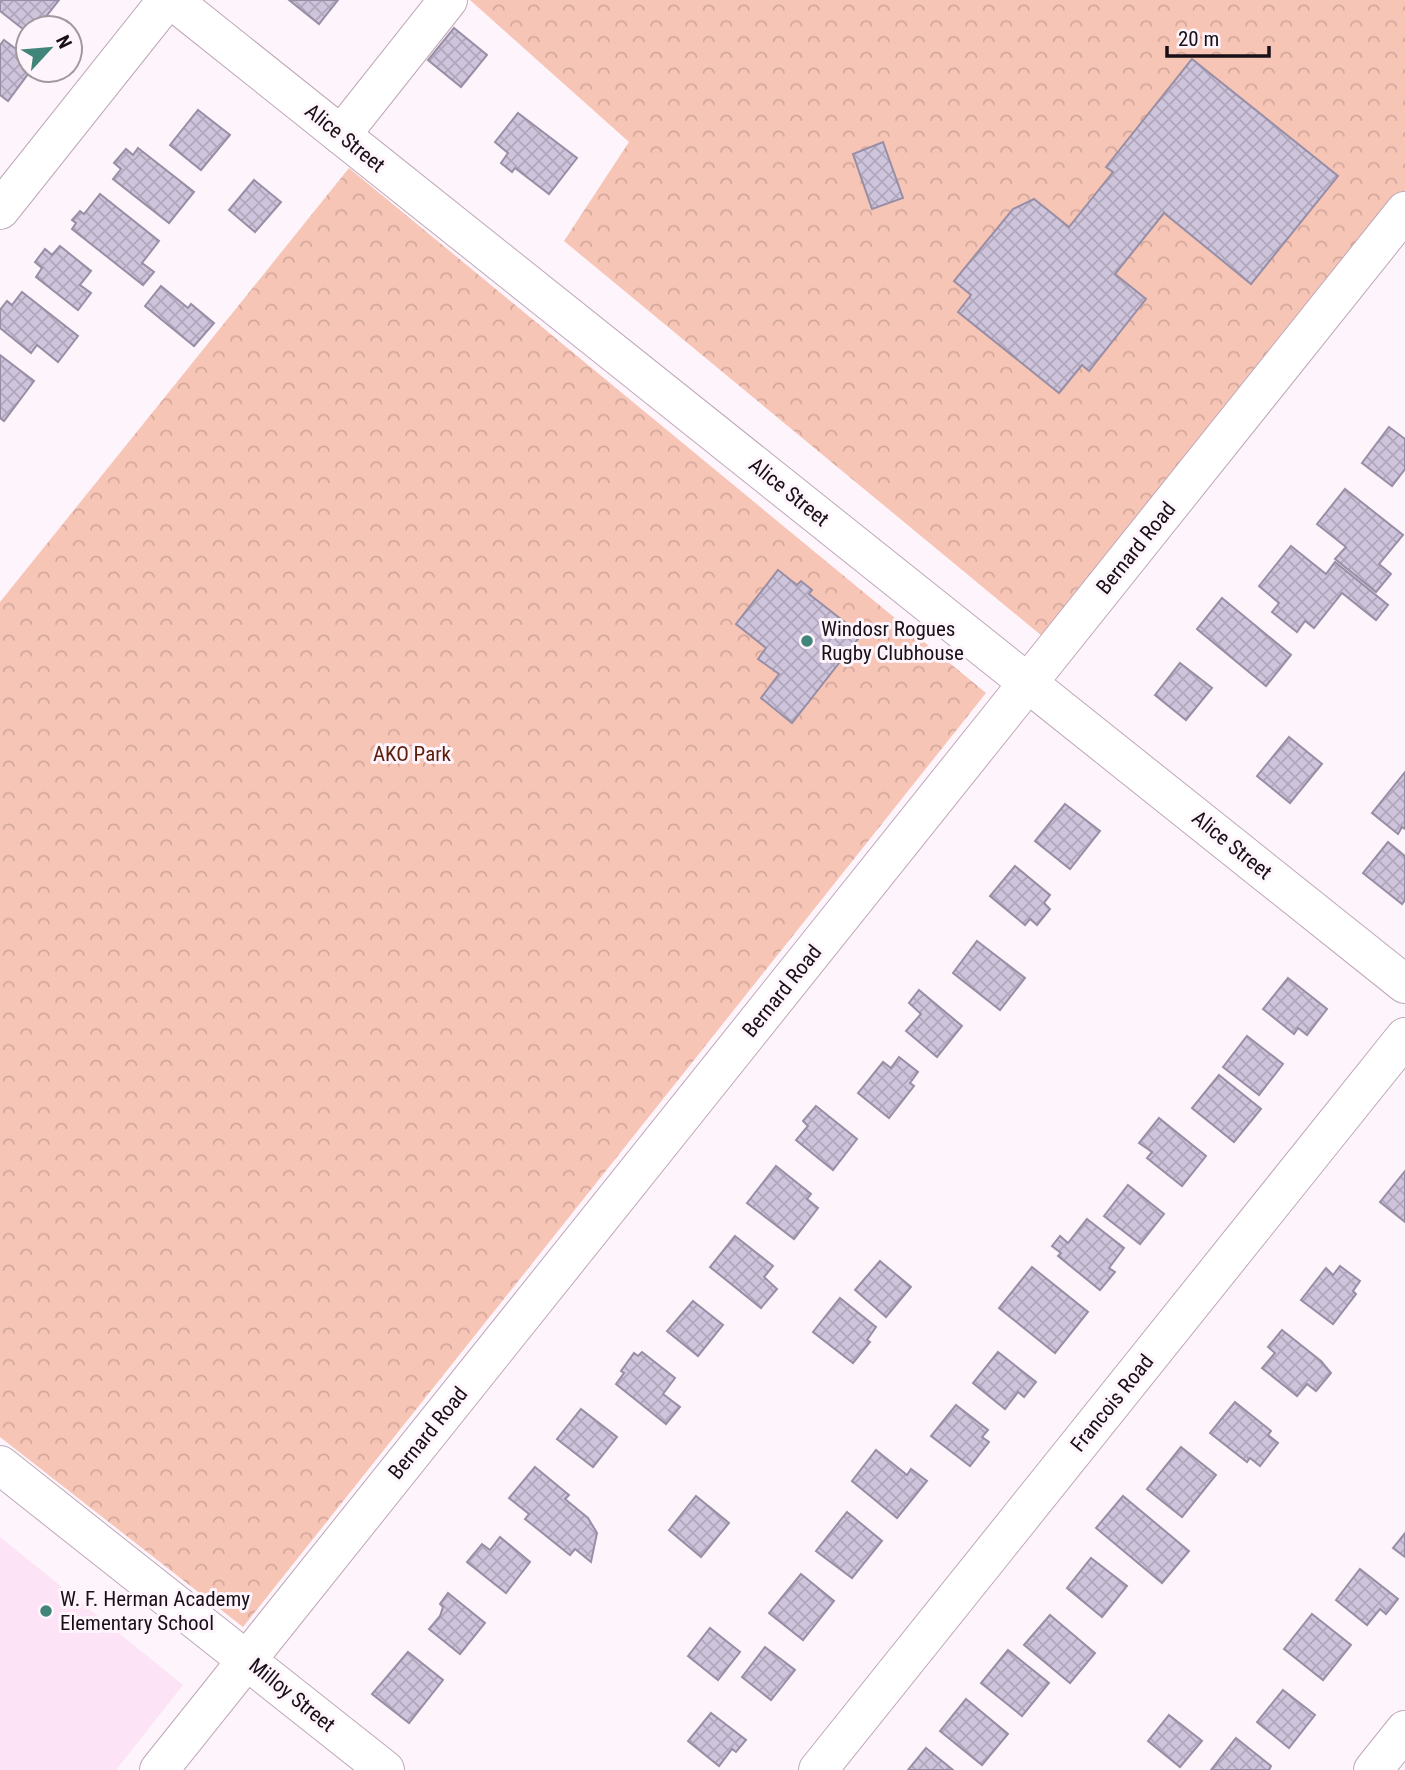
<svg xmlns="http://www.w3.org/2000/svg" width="1405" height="1770" font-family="'Roboto Condensed',sans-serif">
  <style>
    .built { fill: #fce3f5 }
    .park { fill: url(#park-crowns) }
    .building { fill: url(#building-cross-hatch); stroke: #988ea5; stroke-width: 2 }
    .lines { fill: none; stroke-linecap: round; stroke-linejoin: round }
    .minor-casing { stroke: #bea8b8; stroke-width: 40 }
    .minor { stroke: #fff; stroke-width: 38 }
    .poi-dot { fill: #40857a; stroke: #fef4fb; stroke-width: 2.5 }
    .labels { text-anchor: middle; stroke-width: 6; stroke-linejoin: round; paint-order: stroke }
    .street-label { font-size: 21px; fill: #181016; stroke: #fef4fb }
    .poi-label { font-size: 21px; fill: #181016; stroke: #fef4fb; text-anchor: start }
    .park-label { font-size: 21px; fill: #5d200d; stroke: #fef4fb }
  </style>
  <defs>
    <pattern id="park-crowns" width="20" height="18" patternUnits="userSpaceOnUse" patternTransform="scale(1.75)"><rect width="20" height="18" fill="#f7c5b6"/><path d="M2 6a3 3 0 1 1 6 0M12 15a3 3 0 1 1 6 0" fill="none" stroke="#d3a89c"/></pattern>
    <pattern id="building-cross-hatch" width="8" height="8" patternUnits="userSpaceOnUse" patternTransform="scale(1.75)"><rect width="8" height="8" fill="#cec4dc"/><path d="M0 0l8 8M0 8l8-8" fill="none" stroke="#b0a7bc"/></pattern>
  </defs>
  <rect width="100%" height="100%" fill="#fef4fb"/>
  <!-- built -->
  <polygon class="built" points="0,1537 183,1685 116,1770 0,1770"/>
  <!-- park -->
  <g class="park">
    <polygon points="470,0 1405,0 1405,194 1048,641 564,241 629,142"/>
    <polygon points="349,168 986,693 243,1627 0,1437 0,602"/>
  </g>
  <!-- building -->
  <g class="building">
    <polygon points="2,0 59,0 37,28 28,28 28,33 0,11 0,2"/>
    <polygon points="289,0 338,0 319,24"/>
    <polygon points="454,28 487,55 461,87 428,60"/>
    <polygon points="4,40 28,58 28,70 31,70 8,101 0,95 0,45"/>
    <polygon points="1192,59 1338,176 1251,284 1164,213 1115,274 1146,299 1089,371 1082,365 1059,393 958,312 971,295 954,281 1013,209 1034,199 1069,227 1113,172 1106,167"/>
    <polygon points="198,110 230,135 201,170 170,145"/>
    <polygon points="518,113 577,158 549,194 515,168 512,172 501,163 508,153 495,142"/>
    <polygon points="883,142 903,198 872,209 853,154"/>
    <polygon points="138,148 194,192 169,223 113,179 121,169 114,163 126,149 133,155"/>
    <polygon points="254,180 281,202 255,232 229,210"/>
    <polygon points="100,194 159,241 142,263 154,272 143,285 72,229 76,223 72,220 80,211 84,214"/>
    <polygon points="60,246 91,271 80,285 91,293 78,310 36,277 42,268 35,262 45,249 52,255"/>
    <polygon points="161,286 188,308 191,304 214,323 194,346 145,306"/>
    <polygon points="22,292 78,336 58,362 37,345 31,353 0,328 0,310 7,301 12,305"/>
    <polygon points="0,355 34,381 4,421 0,418"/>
    <polygon points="1389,427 1405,439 1405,469 1392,486 1362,463"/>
    <polygon points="1345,489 1403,535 1379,564 1391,574 1376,592 1335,559 1346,547 1317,524"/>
    <polygon points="1291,546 1326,574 1335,562 1388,605 1376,620 1342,593 1314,628 1305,621 1297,632 1272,612 1279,603 1259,586"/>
    <polygon points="778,570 797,585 801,581 812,590 809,594 861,635 792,723 761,698 779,674 758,659 766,648 736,624"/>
    <polygon points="1222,598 1291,655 1266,686 1197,629"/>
    <polygon points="1180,663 1212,688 1186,720 1155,695"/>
    <polygon points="1289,737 1322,764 1290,803 1257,776"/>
    <polygon points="1405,772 1405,829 1402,827 1398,834 1372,813"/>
    <polygon points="1065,804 1100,831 1070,869 1035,841"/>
    <polygon points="1388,842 1405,856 1405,900 1402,904 1363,873"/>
    <polygon points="1015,866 1050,895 1044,903 1050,909 1037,925 1030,919 1025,925 990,896"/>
    <polygon points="977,941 1025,978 1000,1010 953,973"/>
    <polygon points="1288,978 1327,1009 1307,1035 1298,1028 1294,1034 1263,1009"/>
    <polygon points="919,990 962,1026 937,1057 906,1031 921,1014 909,1003"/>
    <polygon points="1247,1036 1283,1064 1259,1095 1223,1067"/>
    <polygon points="899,1057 918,1072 910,1083 914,1086 889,1118 858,1093 883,1062 891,1068"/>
    <polygon points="1219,1075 1261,1109 1234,1142 1192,1108"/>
    <polygon points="816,1106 857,1139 833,1170 796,1140 808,1126 803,1121"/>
    <polygon points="1159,1118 1206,1156 1182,1186 1147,1158 1152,1152 1139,1143"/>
    <polygon points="776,1166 811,1194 807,1199 818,1208 794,1239 747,1203"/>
    <polygon points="1405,1171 1405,1222 1380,1202"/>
    <polygon points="1128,1185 1164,1214 1140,1244 1104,1216"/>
    <polygon points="1087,1219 1124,1248 1109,1268 1115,1272 1100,1290 1058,1256 1061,1253 1052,1246 1060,1236 1068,1243"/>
    <polygon points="735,1236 773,1266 764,1277 777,1289 761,1308 710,1267"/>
    <polygon points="880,1261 911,1287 886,1317 855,1290"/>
    <polygon points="1340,1266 1360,1281 1353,1291 1356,1294 1333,1324 1301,1300 1326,1268 1333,1275"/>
    <polygon points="1032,1267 1088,1312 1055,1353 999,1308"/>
    <polygon points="840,1298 876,1327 867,1340 870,1342 853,1363 813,1332"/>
    <polygon points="693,1301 723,1325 698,1356 667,1331"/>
    <polygon points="1282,1330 1321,1361 1331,1373 1316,1391 1307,1384 1297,1396 1262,1368 1275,1353 1268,1347"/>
    <polygon points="642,1352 675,1378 663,1394 680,1407 666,1424 616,1384 624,1373 621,1371 634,1353 638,1356"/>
    <polygon points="998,1352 1036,1382 1024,1397 1018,1392 1005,1409 973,1383"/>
    <polygon points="1235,1402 1271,1431 1268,1435 1278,1443 1260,1466 1250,1458 1247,1462 1210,1433"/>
    <polygon points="956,1405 988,1430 982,1437 989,1442 970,1466 931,1436"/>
    <polygon points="581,1409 617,1437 593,1467 557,1439"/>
    <polygon points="1181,1447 1216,1475 1182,1517 1147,1489"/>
    <polygon points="876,1450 907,1475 911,1469 927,1481 897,1518 852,1481"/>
    <polygon points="535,1467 569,1495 565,1499 588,1518 597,1533 591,1562 575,1549 570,1555 525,1519 529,1514 509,1498"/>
    <polygon points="696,1496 729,1523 701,1557 669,1530"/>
    <polygon points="1123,1496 1189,1551 1162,1583 1096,1528"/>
    <polygon points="847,1512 882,1541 852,1578 816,1551"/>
    <polygon points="1405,1533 1405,1557 1393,1548"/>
    <polygon points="500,1537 530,1562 506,1593 467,1562 482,1544 490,1550"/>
    <polygon points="1091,1558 1127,1586 1102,1617 1067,1588"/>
    <polygon points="1360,1569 1398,1599 1386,1614 1380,1609 1367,1625 1336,1600"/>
    <polygon points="801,1574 834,1601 803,1640 769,1613"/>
    <polygon points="448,1593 485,1623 460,1654 429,1629 440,1616 443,1607 440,1604"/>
    <polygon points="1312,1614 1351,1645 1323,1680 1284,1649"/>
    <polygon points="1050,1615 1095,1653 1070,1683 1024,1645"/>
    <polygon points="710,1628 740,1652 718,1680 688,1656"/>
    <polygon points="765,1647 795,1670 771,1700 742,1677"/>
    <polygon points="1008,1650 1049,1683 1022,1716 981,1683"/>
    <polygon points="408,1652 443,1680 409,1723 372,1694"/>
    <polygon points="1283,1690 1315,1715 1289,1748 1257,1722"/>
    <polygon points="966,1699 1008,1734 982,1765 940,1731"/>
    <polygon points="711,1713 746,1740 736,1752 732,1749 719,1766 688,1741"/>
    <polygon points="1169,1715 1202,1741 1180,1767 1148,1741"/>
    <polygon points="1236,1738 1271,1766 1269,1770 1211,1770"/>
    <polygon points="926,1748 953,1770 908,1770"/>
  </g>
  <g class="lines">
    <!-- minor casing -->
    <g class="minor-casing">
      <g id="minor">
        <polyline points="172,0 1405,984"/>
        <polyline points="341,135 448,0"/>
        <polyline points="0,210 167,0"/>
        <polyline points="0,1465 385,1770"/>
        <polyline points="159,1770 1405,211"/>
        <polyline points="818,1770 1405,1037"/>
        <polyline points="1373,1770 1405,1730"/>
      </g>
    </g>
    <!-- minor -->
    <use href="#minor" class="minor"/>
  </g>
  <!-- markers -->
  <g class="poi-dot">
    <circle cx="807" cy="641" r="7"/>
    <circle cx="46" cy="1611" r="7"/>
  </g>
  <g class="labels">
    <!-- street labels -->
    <g class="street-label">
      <text transform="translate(345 138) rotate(39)" y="7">Alice Street</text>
      <text transform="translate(789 492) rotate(39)" y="7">Alice Street</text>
      <text transform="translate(1136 548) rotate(-51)" y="7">Bernard Road</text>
      <text transform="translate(1232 845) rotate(39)" y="7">Alice Street</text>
      <text transform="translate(782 991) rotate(-51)" y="7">Bernard Road</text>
      <text transform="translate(1112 1403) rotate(-51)" y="7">Francois Road</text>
      <text transform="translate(428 1433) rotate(-51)" y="7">Bernard Road</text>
      <text transform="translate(292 1695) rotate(39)" y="7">Milloy Street</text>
    </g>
    <!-- poi labels -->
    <g class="poi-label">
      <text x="821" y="636">Windosr Rogues<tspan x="821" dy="24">Rugby Clubhouse</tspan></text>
      <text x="60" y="1606">W. F. Herman Academy<tspan x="60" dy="24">Elementary School</tspan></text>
    </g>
    <!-- park labels -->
    <g class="park-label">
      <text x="412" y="761">AKO Park</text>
    </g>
  </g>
  <!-- north arrow -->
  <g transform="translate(49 49) rotate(64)"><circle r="33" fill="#fef4fb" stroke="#a2999f" stroke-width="2"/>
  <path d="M0-5L12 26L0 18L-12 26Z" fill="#40857a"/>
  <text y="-10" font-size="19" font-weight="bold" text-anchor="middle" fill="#181016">N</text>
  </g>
  <!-- scale -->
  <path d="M1167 46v10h102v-10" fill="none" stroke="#181016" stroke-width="3.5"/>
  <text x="1178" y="46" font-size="21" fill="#181016" stroke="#fef4fb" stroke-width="5" paint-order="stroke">20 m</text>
</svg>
